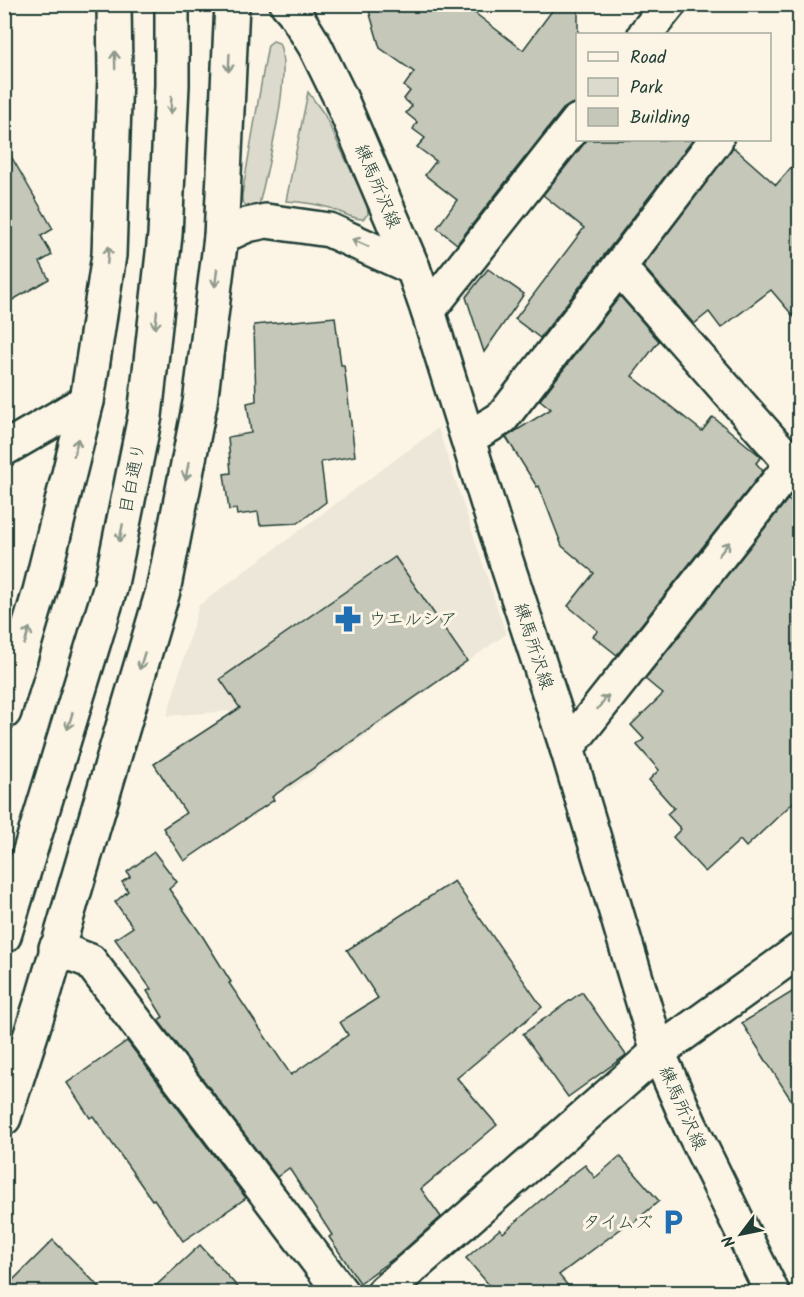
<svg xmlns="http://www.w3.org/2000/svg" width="804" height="1297" font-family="Kalam,'Klee One',sans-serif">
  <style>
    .built { fill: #ece7d8 }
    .green { fill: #dcdacc; stroke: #7e8c80; stroke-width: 1.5 }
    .building { fill: #c5c7b9; stroke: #1f3d34; stroke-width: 1.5 }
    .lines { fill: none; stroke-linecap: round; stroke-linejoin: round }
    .minor-casing { stroke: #1f3d34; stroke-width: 38 }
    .major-casing { stroke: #1f3d34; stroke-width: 38 }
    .minor { stroke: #fcf5e5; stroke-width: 33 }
    .major { stroke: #fcf5e5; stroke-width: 33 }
    .oneway { stroke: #8e998c }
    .labels { text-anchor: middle; stroke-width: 6; stroke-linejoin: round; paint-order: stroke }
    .street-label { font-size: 18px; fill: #1f3d34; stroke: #fcf5e5 }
    .poi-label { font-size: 18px; fill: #1f3d34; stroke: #fcf5e5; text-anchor: start }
  </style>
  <rect width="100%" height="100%" fill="#fcf5e5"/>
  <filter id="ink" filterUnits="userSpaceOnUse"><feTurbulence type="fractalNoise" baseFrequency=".0167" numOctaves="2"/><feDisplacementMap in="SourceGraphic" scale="12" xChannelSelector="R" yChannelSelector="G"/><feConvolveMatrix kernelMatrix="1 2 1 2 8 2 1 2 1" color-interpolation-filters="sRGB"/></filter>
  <g filter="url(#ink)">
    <!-- built -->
    <polygon class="built" points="438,428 506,634 288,791 229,711 167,716 199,605"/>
    <!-- green -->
    <g class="green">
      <path d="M 273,41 L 279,43 C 293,74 267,169 259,205 L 246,206 L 242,201 L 242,195 L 267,50 L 268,45 Z"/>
      <path d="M 308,92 L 324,114 L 367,204 L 368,214 L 363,219 C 351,219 342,212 330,208 C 316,204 301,202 286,201 Z"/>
    </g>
    <!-- building -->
    <g class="building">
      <polygon points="367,4 463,4 523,50 557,4 578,4 578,103 571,104 563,109 457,244 437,228 457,200 425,175 436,161 417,147 425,138 413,129 417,122 406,113 412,106 404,99 410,91 404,86 414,72 380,48"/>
      <polygon points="587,140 693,140 540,338 515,319 584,228 543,195"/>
      <polygon points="4,144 53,229 41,236 52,255 40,262 49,279 4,305"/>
      <polygon points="733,147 776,185 800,157 800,324 771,290 721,328 709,312 694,324 643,266"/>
      <polygon points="488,269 524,294 484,352 466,297"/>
      <polygon points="620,296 659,341 632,376 702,431 713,417 759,455 761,457 756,463 763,471 617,655 593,636 598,631 568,606 594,573 562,546 539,486 537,487 506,437 551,409 540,400"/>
      <polygon points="335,317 341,365 344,365 355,456 321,462 326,502 298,523 260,525 258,512 237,515 236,509 229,510 224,474 231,473 228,437 251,433 247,403 256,401 254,325"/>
      <polygon points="788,499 800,511 800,796 746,847 740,840 705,872 673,837 681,829 667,814 674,808 649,780 659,770 637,745 644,739 631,725 663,694 645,679"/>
      <polygon points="395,557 467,661 272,797 274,800 184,861 163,828 186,813 154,764 240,708 220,679"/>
      <polygon points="154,852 177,882 169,889 203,937 231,982 229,983 291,1075 348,1035 340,1022 378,998 347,950 454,881 542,1007 457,1078 497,1125 421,1189 441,1217 397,1256 360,1283 329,1237 332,1235 289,1168 277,1177 158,1020 163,1017 147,991 151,989 115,939 133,927 115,902 128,891 122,882 130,877 127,872"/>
      <polygon points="800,987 800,1114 742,1023"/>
      <polygon points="582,992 626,1055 568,1097 523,1034"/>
      <polygon points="127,1041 246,1198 183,1241 154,1199 152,1200 93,1116 90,1118 67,1083"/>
      <polygon points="620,1156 659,1201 632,1224 630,1222 559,1275 574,1293 496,1293 466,1258 500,1229 503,1233 557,1186 585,1165 595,1178"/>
      <polygon points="53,1240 105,1293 4,1293 4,1289"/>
      <polygon points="200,1245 243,1293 148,1293"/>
    </g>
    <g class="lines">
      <!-- minor casing -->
      <g class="minor-casing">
        <g id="minor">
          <polyline points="645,34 669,4"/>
          <polyline points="619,267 716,140"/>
          <polyline points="428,311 578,121"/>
          <polyline points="468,438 502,418 619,267 791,463"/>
          <polyline points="4,449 87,401"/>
          <polyline points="567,748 800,454"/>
          <polyline points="56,948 90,961 341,1292"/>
          <polyline points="384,1292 658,1052 800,950"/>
        </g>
      </g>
      <!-- major casing -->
      <g class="major-casing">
        <g id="major">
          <polyline points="287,4 294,12 315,46 340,97 413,268 428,311 496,530 567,748 658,1052 690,1125 772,1292"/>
          <polyline points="221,237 247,225 266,221 329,230 413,268"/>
          <polyline points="4,712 40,591 87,401 109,255 115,74 114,4"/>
          <polyline points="4,936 110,589 145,416 165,235 172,85 172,4"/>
          <polyline points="4,1118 44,994 163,591 200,403 221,237 232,4"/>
        </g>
      </g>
      <!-- minor -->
      <use href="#minor" class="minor"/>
      <!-- major -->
      <use href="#major" class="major"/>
    </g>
    <!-- one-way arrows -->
    <defs><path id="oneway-shaft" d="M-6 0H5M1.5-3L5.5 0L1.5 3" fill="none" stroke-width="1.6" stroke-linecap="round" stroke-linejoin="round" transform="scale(1.5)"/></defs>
    <g class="oneway">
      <use href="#oneway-shaft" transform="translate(115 60) rotate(-91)"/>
      <use href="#oneway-shaft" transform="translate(229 63) rotate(93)"/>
      <use href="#oneway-shaft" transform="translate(171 105) rotate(93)"/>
      <use href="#oneway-shaft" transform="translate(360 243) rotate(-156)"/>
      <use href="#oneway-shaft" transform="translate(108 255) rotate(-85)"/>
      <use href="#oneway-shaft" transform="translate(216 278) rotate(97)"/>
      <use href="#oneway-shaft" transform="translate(156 320) rotate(96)"/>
      <use href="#oneway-shaft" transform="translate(76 447) rotate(-76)"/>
      <use href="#oneway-shaft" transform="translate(187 471) rotate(101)"/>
      <use href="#oneway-shaft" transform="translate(121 533) rotate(101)"/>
      <use href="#oneway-shaft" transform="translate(724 549) rotate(-52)"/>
      <use href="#oneway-shaft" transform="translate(27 636) rotate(-73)"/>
      <use href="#oneway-shaft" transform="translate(142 661) rotate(107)"/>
      <use href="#oneway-shaft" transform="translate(603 702) rotate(-52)"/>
      <use href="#oneway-shaft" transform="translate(70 721) rotate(107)"/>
    </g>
  </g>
  <!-- icons -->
  <defs>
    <g id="pharmacy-bare" transform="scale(2.07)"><path d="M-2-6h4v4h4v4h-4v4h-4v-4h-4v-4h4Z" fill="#1f6fb2" stroke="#fcf5e5" stroke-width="2.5" paint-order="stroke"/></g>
    <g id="parking-bare" transform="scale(2.07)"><path d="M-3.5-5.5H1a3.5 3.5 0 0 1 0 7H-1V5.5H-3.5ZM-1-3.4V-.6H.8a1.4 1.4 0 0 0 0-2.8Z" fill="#1f6fb2" stroke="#fcf5e5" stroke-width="2.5" paint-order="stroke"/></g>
  </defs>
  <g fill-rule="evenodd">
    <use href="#pharmacy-bare" x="348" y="619"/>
    <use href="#parking-bare" x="673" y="1222"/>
  </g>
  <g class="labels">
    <!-- street labels -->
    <g class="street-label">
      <text transform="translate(378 186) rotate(67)" y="6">練馬所沢線</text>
      <text transform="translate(132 478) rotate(-79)" y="6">目白通り</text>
      <text transform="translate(534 646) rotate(72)" y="6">練馬所沢線</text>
      <text transform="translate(683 1108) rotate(66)" y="6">練馬所沢線</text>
    </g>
    <!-- poi labels -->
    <g class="poi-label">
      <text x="368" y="625">ウエルシア</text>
      <text x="653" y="1228" text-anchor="end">タイムズ</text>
    </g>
  </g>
  <!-- margin -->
  <rect width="804" height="1297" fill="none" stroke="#fcf5e5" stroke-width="24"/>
  <rect x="12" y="12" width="780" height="1273" fill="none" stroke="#1f3d34" stroke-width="2" filter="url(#ink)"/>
  <!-- legend -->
  <rect x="576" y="33" width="195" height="108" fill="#fcf5e5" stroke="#a4ab9e" stroke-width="1.5"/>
  <rect x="588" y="52" width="30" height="9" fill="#fcf5e5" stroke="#a4ab9e" stroke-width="1.5"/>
  <text x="630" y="63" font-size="18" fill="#1f3d34">Road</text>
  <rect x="588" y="78" width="30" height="18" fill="#dcdacc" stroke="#a4ab9e" stroke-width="1.5"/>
  <text x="630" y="93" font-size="18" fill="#1f3d34">Park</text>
  <rect x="588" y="108" width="30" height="18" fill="#c5c7b9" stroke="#a4ab9e" stroke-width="1.5"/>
  <text x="630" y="123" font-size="18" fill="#1f3d34">Building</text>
  <!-- north arrow -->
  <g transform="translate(741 1234) rotate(238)" stroke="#fcf5e5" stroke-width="4.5" paint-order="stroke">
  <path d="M0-4.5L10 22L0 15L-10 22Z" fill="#1f3d34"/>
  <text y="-9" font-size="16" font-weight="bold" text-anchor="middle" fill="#1f3d34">N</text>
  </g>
</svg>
